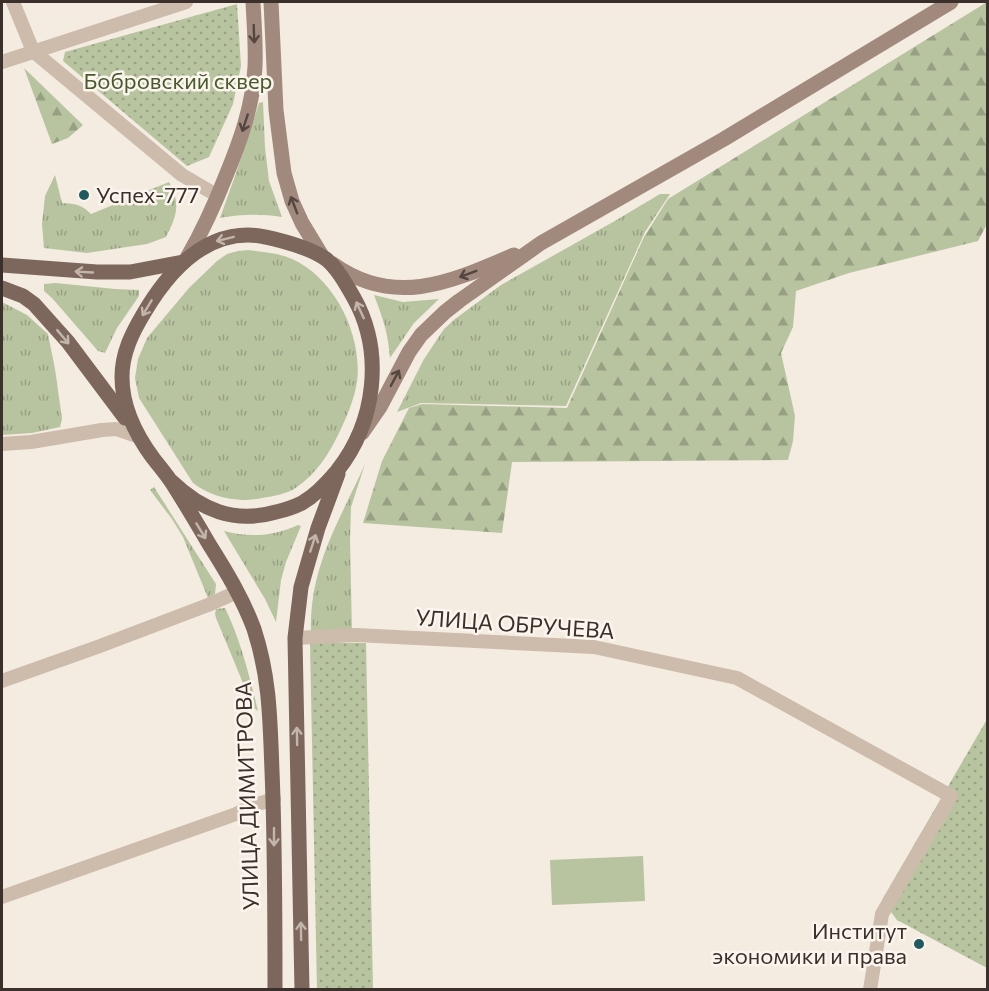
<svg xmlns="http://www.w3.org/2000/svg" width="989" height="991" font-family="Commissioner,sans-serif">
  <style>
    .grass { fill: url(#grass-tufts) }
    .forest { fill: url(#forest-firs) }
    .park { fill: url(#park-dots) }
    .garden { fill: #b8c4a0 }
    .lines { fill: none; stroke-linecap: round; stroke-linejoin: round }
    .street { stroke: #cdbbac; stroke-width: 14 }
    .secondary { stroke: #a18a7d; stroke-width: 15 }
    .primary { stroke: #7d675c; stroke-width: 15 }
    .oneway { stroke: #544640 }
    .oneway2 { stroke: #c2b5ac }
    .poi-dot { fill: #1f5a5e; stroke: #fbf5ee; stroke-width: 2 }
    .labels { text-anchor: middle; stroke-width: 5; stroke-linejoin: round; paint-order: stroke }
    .park-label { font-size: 22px; fill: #4a5a2e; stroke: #fbf5ee }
    .poi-label { font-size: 22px; fill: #3b302b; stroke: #fbf5ee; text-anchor: start }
    .street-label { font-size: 22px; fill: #3b302b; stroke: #fbf5ee }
  </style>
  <defs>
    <pattern id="grass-tufts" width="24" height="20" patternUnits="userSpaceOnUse" patternTransform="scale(1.5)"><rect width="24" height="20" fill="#b8c4a0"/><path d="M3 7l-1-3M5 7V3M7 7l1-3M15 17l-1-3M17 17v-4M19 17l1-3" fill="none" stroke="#97a083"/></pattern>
    <pattern id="forest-firs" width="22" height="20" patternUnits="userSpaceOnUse" patternTransform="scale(1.5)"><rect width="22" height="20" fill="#b8c4a0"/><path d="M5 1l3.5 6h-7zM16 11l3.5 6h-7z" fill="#97a083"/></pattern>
    <pattern id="park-dots" width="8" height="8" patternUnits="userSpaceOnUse" patternTransform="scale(1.5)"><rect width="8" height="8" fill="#b8c4a0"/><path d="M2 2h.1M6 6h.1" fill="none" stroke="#97a083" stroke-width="1.8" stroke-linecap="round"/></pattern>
  </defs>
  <rect width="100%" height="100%" fill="#f4ebe1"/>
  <!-- grass -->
  <g class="grass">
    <path d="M 263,102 L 265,148 L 269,181 L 282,217 C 261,214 241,214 220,218 L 236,173 L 259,103 Z"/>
    <path d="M 55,175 L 62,203 C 76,204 81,204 91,214 L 169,182 C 181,204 177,216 166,237 L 147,244 L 87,253 L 44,248 L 42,224 L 45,196 Z"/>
    <polygon points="660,194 670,194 645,232 566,406 421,403 397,412 424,359 444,329 455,319 501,285 613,222"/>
    <path d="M 248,250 C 262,252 279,253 292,259 C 335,278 363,336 357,382 C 354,400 347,416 339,433 C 329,454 316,474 297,487 C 287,494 274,496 262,498 C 238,503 213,498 193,483 L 146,409 L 139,398 L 135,378 L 138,359 L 147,338 L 189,288 L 217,261 L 227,254 L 238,251 Z"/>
    <polygon points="56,283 115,289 139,290 139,296 117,328 105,353 98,351 52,298 44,291 44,284"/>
    <path d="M 374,295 L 403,302 L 439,299 L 414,323 L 390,358 C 388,332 383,319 374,295 Z"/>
    <polygon points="2,302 27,315 48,334 55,369 62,419 60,427 32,433 2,435"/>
    <path d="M 365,464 L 351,507 L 350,540 L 352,633 L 311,633 C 309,567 339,522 365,464 Z"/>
    <polygon points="154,487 214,581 216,584 215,594 208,598 183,537 172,519 150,490"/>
    <path d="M 298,525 L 301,526 L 286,562 L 281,580 L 276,622 L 265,599 L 224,531 C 249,538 275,536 298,525 Z"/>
    <path d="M 225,608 C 240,638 250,678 258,711 L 250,705 L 243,683 L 216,618 L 215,614 L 216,609 Z"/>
  </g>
  <!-- forest -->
  <g class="forest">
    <polygon points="987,2 987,224 978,241 849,273 796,291 793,327 781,353 795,416 793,441 788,460 512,462 502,533 363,523 382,461 409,408 422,404 567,408 644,237 668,199"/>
    <polygon points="24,68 83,125 68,138 52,144"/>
  </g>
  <!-- park -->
  <g class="park">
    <polygon points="237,4 241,66 233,104 209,157 187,166 63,61 65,52"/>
    <polygon points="310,643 366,643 373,989 317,989"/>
    <polygon points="986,721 987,721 987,968 897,920 882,900"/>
  </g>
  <!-- garden -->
  <polygon class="garden" points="643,856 645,901 552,905 550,860"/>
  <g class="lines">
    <!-- street -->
    <g class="street">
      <polyline points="13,2 33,51 182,175 218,196"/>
      <polyline points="2,62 186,2"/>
      <polyline points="2,444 31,442 102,430 116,429 139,437"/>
      <polyline points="295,638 356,635 594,647 737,678 951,796 882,914 870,990"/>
      <polyline points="2,681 100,646 208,605 237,592"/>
      <polyline points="2,897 236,814 254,805 274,799"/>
    </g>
    <!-- secondary -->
    <g class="secondary">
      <polyline points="271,2 276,110 284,173 292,201 302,223 322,256"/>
      <path d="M 187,258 C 202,232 214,206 225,178 C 240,142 253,106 255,67 C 256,45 254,23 253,2"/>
      <path d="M 333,264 C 395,308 451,282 514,255"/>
      <polyline points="362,433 380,407 409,352 421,335 445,312 459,301 541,243 724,139 951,2"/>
    </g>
    <!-- primary -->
    <g class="primary">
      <polyline points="2,265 97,272 130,272 183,262"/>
      <polyline points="2,288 23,296 34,304 68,342 125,418"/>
      <path d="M 171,481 C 201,510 234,524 276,512 C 285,510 294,507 302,503 C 316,495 327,483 337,471 C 376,422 384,352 354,298 C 346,284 338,269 326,259 C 313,250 297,245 282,241 C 271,238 260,235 248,235 C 200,235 167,274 144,313 C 132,333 122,353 122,377 C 122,406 136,435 153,458 C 160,467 168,476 174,486 C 186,505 198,525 209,544 C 226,571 243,599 254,629 C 270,678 270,720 272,771 C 275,843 275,917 275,990"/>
      <polyline points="302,990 295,638 301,587 318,528 338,474"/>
    </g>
  </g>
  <!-- one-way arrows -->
  <defs><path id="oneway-shaft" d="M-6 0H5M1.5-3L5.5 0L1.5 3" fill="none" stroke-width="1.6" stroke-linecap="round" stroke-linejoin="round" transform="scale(1.5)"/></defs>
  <g class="oneway">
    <use href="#oneway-shaft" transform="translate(254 34) rotate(88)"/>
    <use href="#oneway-shaft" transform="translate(245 123) rotate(108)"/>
    <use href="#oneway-shaft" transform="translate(294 205) rotate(-111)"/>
    <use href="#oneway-shaft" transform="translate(468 274) rotate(159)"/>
    <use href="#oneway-shaft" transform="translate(395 378) rotate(-62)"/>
  </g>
  <g class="oneway2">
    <use href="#oneway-shaft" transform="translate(225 239) rotate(166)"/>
    <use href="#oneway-shaft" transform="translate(84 272) rotate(-177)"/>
    <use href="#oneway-shaft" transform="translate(147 308) rotate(121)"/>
    <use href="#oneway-shaft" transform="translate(360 310) rotate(-115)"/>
    <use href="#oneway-shaft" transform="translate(63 337) rotate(50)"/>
    <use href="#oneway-shaft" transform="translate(201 531) rotate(59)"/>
    <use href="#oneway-shaft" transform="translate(313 543) rotate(-72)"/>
    <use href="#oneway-shaft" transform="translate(297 736) rotate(-91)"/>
    <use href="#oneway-shaft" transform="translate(274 837) rotate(90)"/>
    <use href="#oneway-shaft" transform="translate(301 931) rotate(-91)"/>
  </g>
  <!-- markers -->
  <g class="poi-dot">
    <circle cx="84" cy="195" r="6"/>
    <circle cx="919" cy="944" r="6"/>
  </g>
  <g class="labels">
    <!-- park labels -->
    <g class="park-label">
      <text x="178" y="89">Бобровский сквер</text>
    </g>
    <!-- poi labels -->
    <g class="poi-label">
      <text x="96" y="203">Успех-777</text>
      <text x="907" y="939" text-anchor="end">Институт<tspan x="907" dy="25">экономики и права</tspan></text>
    </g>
    <!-- street labels -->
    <g class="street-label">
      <text transform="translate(515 624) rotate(4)" y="8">УЛИЦА ОБРУЧЕВА</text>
      <text transform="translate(247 796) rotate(-92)" y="8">УЛИЦА ДИМИТРОВА</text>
    </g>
  </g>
  <!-- border -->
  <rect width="989" height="991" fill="none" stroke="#3b302b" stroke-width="6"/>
</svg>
